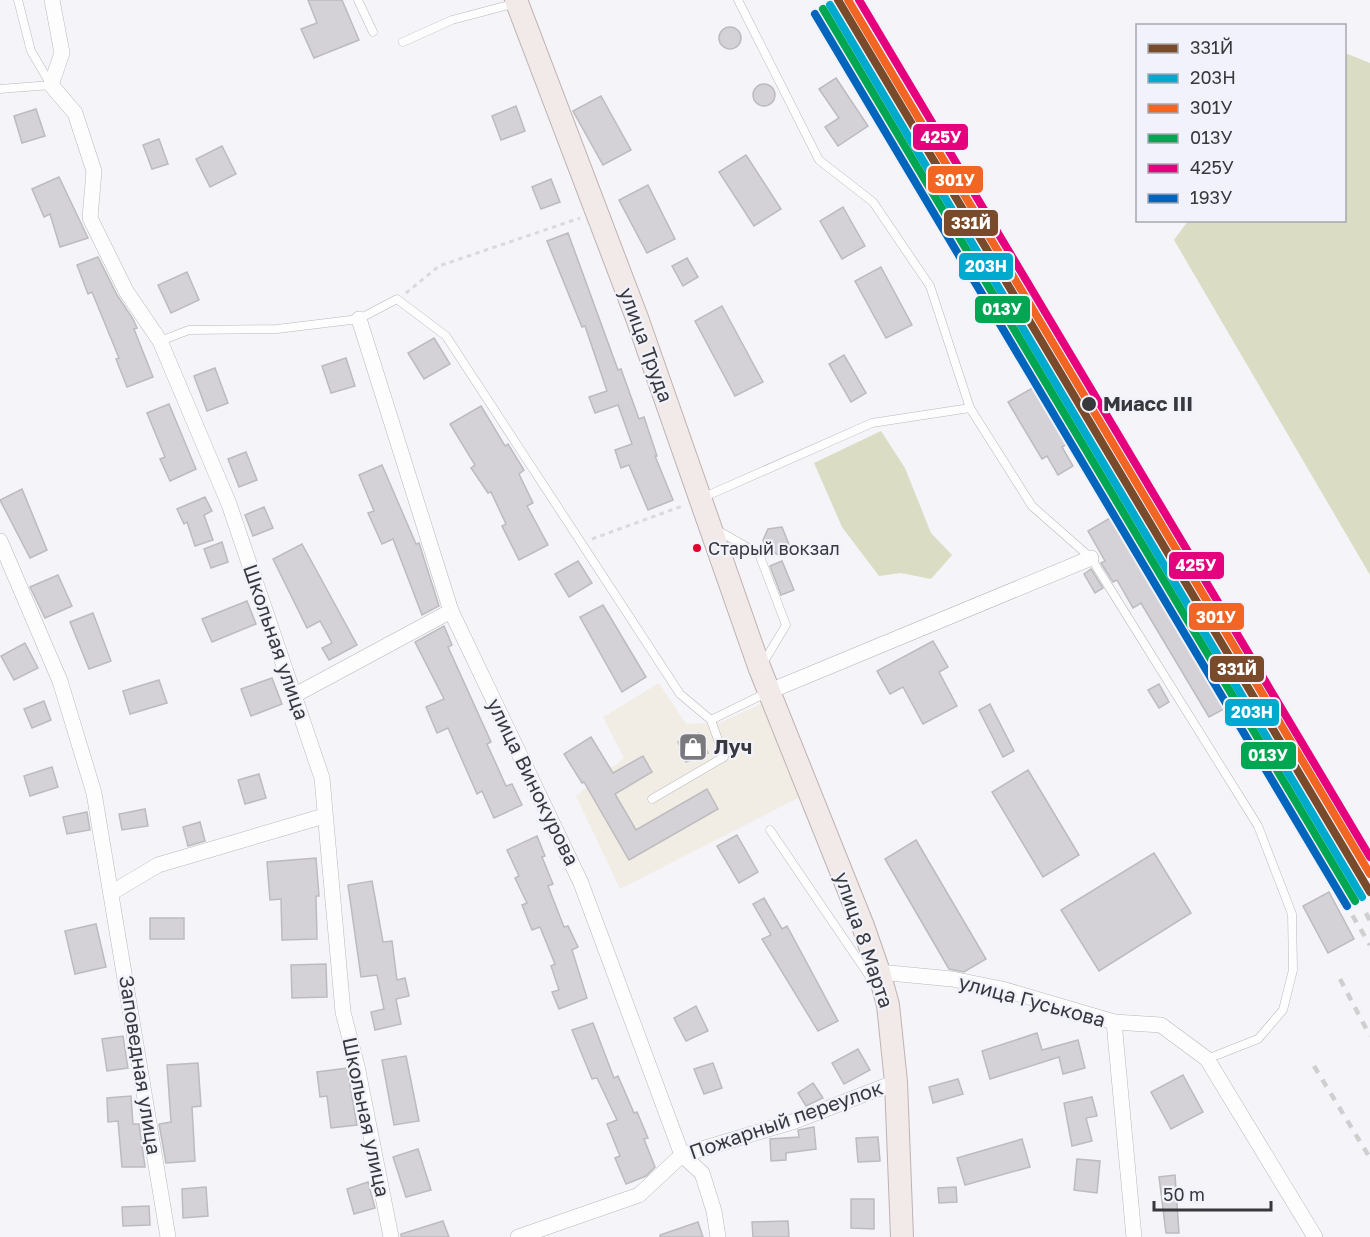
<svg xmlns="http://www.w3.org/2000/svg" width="1370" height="1237" font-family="'Golos Text',sans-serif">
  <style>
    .commercial { fill: #f2ede4 }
    .green { fill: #daddc4 }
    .building { fill: #d4d2d6; stroke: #bcbbbe; stroke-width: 1.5 }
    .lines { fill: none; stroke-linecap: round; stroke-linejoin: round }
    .lane-casing { stroke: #b8b9bc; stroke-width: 9 }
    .street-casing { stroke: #b8b9bc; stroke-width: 16 }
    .primary-casing { stroke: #beb2b2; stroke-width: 24 }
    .path { stroke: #dadadb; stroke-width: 3; stroke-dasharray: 4.5 4.5; stroke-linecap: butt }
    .lane { stroke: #fdfdfe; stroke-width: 8 }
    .street { stroke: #fdfdfe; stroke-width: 15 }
    .primary { stroke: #f1eae9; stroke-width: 22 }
    .rail { stroke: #cfcfd0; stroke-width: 4.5; stroke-dasharray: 8 8; stroke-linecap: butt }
    .rail-1-casing { stroke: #f1f2fc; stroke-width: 12 }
    .rail-2-casing { stroke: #f1f2fc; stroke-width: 12 }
    .rail-3-casing { stroke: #f1f2fc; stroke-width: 12 }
    .rail-4-casing { stroke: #f1f2fc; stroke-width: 12 }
    .rail-5-casing { stroke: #f1f2fc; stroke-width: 12 }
    .rail-6-casing { stroke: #f1f2fc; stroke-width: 12 }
    .rail-1 { stroke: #7a4b2a; stroke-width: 8 }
    .rail-2 { stroke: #00a9ce; stroke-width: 8 }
    .rail-3 { stroke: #f26522; stroke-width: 8 }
    .rail-4 { stroke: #00a651; stroke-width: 8 }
    .rail-5 { stroke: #e5007d; stroke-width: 8 }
    .rail-6 { stroke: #0065bd; stroke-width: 8 }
    .stop-dot { fill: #38393c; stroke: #f1f2fc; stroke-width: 2 }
    .bus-dot { fill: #e4002b; stroke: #f1f2fc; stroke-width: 2 }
    .labels { text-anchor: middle; stroke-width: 4.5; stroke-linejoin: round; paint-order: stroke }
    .bus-label { font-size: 18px; fill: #38393c; stroke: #f1f2fc; text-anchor: start }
    .street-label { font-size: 20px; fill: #38393c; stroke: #f1f2fc }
    .stop-label { font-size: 20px; font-weight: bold; fill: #38393c; stroke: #f1f2fc; text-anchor: start }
    .poi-label { font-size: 20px; font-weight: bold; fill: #38393c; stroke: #f1f2fc; text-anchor: start }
    .line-badge { stroke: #f1f2fc; stroke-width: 2 }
    .badge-label { font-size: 16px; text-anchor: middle; font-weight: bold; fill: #fff }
  </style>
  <rect width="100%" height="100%" fill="#f4f4f9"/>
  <!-- commercial -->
  <polygon class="commercial" points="659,683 686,724 721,722 763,703 802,796 620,889 576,796 624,758 603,717"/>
  <!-- green -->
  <g class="green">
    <polygon points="1345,53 1370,63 1370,575 1174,240 1188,221 1344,220"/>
    <polygon points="881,431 905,468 931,533 952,555 931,579 901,573 879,576 842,527 814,463"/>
  </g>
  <!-- building -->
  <g class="building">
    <polygon points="308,0 342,0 359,40 314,58 301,29 317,23"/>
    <circle cx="730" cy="38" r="11"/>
    <polygon points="836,78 868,126 838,146 825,127 839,118 819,89"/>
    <circle cx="764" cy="95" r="11"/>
    <polygon points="601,96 631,150 603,165 573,111"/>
    <polygon points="516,106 525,131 501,140 492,116"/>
    <polygon points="36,109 45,136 22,143 14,116"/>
    <polygon points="159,139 168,164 152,169 143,145"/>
    <polygon points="222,146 236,174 210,187 196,159"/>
    <polygon points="746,155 781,209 754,226 719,172"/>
    <polygon points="59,177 88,238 60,247 50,214 44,217 32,189"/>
    <polygon points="551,179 560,202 541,209 532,187"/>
    <polygon points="648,185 675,239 647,253 619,200"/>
    <polygon points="843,207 865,246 842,259 820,221"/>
    <polygon points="568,233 618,370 621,369 639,419 644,417 657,456 655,456 673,500 648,510 629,465 621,468 615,450 632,444 618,405 595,413 589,397 607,391 585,326 582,327 547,241"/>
    <polygon points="98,257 117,295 133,319 137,328 134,329 153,377 127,387 116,359 119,358 92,292 88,294 77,265"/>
    <polygon points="687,258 698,277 683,286 672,266"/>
    <polygon points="881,267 912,325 886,338 855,281"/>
    <polygon points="187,272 199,300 171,313 158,285"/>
    <polygon points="722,306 763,382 735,396 695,321"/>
    <polygon points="434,338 450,364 424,379 408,353"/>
    <polygon points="844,355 866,393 851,402 829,364"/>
    <polygon points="346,358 355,386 331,393 322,366"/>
    <polygon points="215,368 228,403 207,411 194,376"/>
    <polygon points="1036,386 1070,442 1062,447 1073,466 1058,475 1047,456 1042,459 1008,402"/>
    <polygon points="169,404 196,469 170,481 160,459 165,457 147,413"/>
    <polygon points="481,406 505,446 508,444 524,470 519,474 533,503 527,506 548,545 519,560 502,526 506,524 491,492 488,493 471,468 475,465 450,424"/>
    <polygon points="246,452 257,480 239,487 228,459"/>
    <polygon points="382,465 416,544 419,543 439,606 422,615 393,539 382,544 368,513 374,511 359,475"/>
    <polygon points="22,489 47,550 30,558 0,500"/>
    <polygon points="205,497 212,511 204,515 213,540 195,546 187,522 184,524 177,509"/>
    <polygon points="264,507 273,528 253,536 245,515"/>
    <polygon points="1110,518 1224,709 1209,717 1141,603 1133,608 1117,580 1113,582 1101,563 1105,561 1088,531"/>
    <polygon points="782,527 792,552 780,556 765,547 763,540 768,529"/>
    <polygon points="222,542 228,562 211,568 204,549"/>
    <polygon points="302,544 357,645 329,660 322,648 332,643 320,621 307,628 273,559"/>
    <polygon points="578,561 592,583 569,597 555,574"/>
    <polygon points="782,561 794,590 781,595 770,566"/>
    <polygon points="1091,569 1103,588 1095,593 1084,574"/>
    <polygon points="58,575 72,606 45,618 30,587"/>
    <polygon points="247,601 256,624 212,642 202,619"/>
    <polygon points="603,605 646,677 622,692 580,617"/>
    <polygon points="93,613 111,661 89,669 70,622"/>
    <polygon points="444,626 452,645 448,647 491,742 487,744 506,786 512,784 522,805 494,818 482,791 477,794 448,728 437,733 426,707 444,699 415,642"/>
    <polygon points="933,641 948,667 939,672 957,706 923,724 903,687 890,694 877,671"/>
    <polygon points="25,643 38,668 14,680 1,656"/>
    <polygon points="272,678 282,704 251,716 241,689"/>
    <polygon points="159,680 167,703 130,714 123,691"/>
    <polygon points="1159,684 1169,702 1159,708 1148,690"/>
    <polygon points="44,701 51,720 32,728 24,709"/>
    <polygon points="990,704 1014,751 1003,757 979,710"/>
    <polygon points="699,733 708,753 686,762 678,742"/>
    <polygon points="591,737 613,773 643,756 652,772 615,794 636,830 707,789 718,809 629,860 584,782 582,783 564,754"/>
    <polygon points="52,767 58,787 30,796 24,776"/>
    <polygon points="1028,770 1079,855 1043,877 992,792"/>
    <polygon points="259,774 266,798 245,804 238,780"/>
    <polygon points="145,809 148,826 122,830 119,814"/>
    <polygon points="87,812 90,830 67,834 63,817"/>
    <polygon points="200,822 205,841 188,846 183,827"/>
    <polygon points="737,835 758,872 739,883 717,846"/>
    <polygon points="537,836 545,856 542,857 553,884 548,886 564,927 568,926 578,947 572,950 587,998 559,1009 552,992 559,990 551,966 555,964 540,927 532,930 522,905 527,903 515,878 519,876 507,850"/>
    <polygon points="916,840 986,959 964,972 949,969 885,859"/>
    <polygon points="1154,853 1191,913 1099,971 1061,910"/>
    <polygon points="316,858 319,896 316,896 317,939 282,940 281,899 270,900 267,862"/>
    <polygon points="372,881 383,942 392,941 397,980 405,978 409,996 396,999 401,1024 375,1030 371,1012 384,1009 377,975 361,977 348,885"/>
    <polygon points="1329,892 1354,939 1328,953 1303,906"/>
    <polygon points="764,898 782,929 787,926 838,1021 818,1031 762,939 771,935 753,904"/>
    <rect x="150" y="918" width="34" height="21"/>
    <polygon points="96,924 106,967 75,974 65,931"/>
    <polygon points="326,964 327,997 292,998 291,965"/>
    <polygon points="696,1006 708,1031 686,1041 674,1018"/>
    <polygon points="593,1023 614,1078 618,1076 634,1113 637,1112 648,1138 644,1139 655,1167 646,1176 626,1184 615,1158 620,1156 607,1124 617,1120 597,1078 592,1079 572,1030"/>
    <polygon points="1037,1033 1042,1050 1078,1040 1085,1068 1063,1074 1059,1057 990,1079 982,1051"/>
    <polygon points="123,1036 128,1068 107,1071 102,1039"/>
    <polygon points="858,1049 870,1070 844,1084 832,1063"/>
    <polygon points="406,1056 419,1121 394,1125 382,1060"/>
    <polygon points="198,1063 201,1106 192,1107 195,1161 166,1163 159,1124 171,1122 167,1065"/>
    <polygon points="713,1063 722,1088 704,1094 694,1069"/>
    <polygon points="347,1068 357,1125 331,1128 327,1096 320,1097 317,1072"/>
    <polygon points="1183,1075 1203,1112 1171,1129 1151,1092"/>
    <polygon points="958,1079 963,1094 933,1103 929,1087"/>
    <polygon points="813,1083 823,1098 806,1106 798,1093"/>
    <polygon points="131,1096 133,1124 139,1124 145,1167 122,1167 118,1121 108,1122 107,1098"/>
    <polygon points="1092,1097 1097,1116 1086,1118 1092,1141 1072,1146 1064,1103"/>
    <polygon points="814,1127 816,1149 786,1153 786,1160 771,1161 770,1139 799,1137 798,1130"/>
    <polygon points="878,1137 880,1161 858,1162 856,1138"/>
    <polygon points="1022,1139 1030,1167 965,1185 957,1158"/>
    <polygon points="418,1149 431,1190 406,1197 393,1157"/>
    <polygon points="1077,1159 1100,1161 1097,1193 1074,1190"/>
    <polygon points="1175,1175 1179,1233 1166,1233 1159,1177"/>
    <polygon points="368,1182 375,1208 354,1214 347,1189"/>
    <polygon points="206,1187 208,1216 183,1218 182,1189"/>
    <polygon points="956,1187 957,1202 939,1203 938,1188"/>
    <polygon points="851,1199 874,1199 874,1229 851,1228"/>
    <polygon points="149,1206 150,1225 123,1226 122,1207"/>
    <polygon points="443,1221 449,1237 401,1237 401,1234"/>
    <polygon points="788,1221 789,1237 753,1237 752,1222"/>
    <polygon points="698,1222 703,1237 660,1237 660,1235"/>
  </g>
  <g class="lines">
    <!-- lane casing -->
    <g class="lane-casing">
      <g id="lane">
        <polyline points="358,0 373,32"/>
        <polyline points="738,0 819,160 873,202 930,286 970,408 1032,506 1091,558 1258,826 1292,914 1293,970 1283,1010 1258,1039 1207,1059"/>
        <polyline points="403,42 452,20 516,3"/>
        <polyline points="0,89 51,85 31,51 18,0"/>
        <polyline points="160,341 189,330 277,329 359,319 397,299 446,336 680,694 711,720 768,692"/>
        <polyline points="702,498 872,423 970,408"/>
        <polyline points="717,530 759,554 786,625 762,665"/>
        <polyline points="652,799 724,757 711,720"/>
        <polyline points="770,830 874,983"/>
      </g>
    </g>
    <!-- street casing -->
    <g class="street-casing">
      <g id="street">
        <polyline points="52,0 62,53 51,85 75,113 94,171 90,218 126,291 160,341 229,504 322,778 343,1012 357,1066 391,1237"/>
        <polyline points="359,319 451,611 581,883 682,1155 702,1173 714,1211 718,1237"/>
        <polyline points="0,541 60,681 94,793 168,1237"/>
        <polyline points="770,691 1091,558"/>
        <polyline points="295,695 451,611"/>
        <polyline points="111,893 158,865 324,816"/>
        <polyline points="879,972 952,979 1002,989 1114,1022 1134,1237"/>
        <polyline points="1114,1022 1161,1025 1207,1059 1315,1237"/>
        <polyline points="518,1237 639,1195 682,1155 795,1121 896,1082"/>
      </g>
    </g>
    <!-- primary casing -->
    <g class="primary-casing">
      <polyline id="primary" points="516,0 637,318 760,669 863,926 879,972 888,1005 896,1082 902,1237"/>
    </g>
    <!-- path -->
    <g class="path">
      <polyline points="406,293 439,266 580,218"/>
      <polyline points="592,539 685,505"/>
    </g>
    <!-- lane -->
    <use href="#lane" class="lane"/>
    <!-- street -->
    <use href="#street" class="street"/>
    <!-- primary -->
    <use href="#primary" class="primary"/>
    <!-- rail -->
    <g class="rail">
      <polyline points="1230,709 1370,945"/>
      <polyline points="1366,913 1370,921"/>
      <polyline points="1340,979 1370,1036"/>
      <polyline points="1314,1066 1370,1158"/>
    </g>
    <!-- rail-1 casing -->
    <g class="rail-1-casing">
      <polyline id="rail-1" points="838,0 1370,892"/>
    </g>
    <!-- rail-2 casing -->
    <g class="rail-2-casing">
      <polyline id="rail-2" points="830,5 1362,897"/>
    </g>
    <!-- rail-3 casing -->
    <g class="rail-3-casing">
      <polyline id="rail-3" points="848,0 1370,874"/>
    </g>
    <!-- rail-4 casing -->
    <g class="rail-4-casing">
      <polyline id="rail-4" points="823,9 1355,901"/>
    </g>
    <!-- rail-5 casing -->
    <g class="rail-5-casing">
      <polyline id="rail-5" points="859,0 1370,857"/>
    </g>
    <!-- rail-6 casing -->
    <g class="rail-6-casing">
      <polyline id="rail-6" points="815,14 1347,906"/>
    </g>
    <!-- rail-1 -->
    <use href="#rail-1" class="rail-1"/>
    <!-- rail-2 -->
    <use href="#rail-2" class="rail-2"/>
    <!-- rail-3 -->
    <use href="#rail-3" class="rail-3"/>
    <!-- rail-4 -->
    <use href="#rail-4" class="rail-4"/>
    <!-- rail-5 -->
    <use href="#rail-5" class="rail-5"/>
    <!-- rail-6 -->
    <use href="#rail-6" class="rail-6"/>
  </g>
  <!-- icons -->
  <defs>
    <g id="shop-square" transform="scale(1.5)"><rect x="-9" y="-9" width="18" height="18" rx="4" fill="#7a7a7e" stroke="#f1f2fc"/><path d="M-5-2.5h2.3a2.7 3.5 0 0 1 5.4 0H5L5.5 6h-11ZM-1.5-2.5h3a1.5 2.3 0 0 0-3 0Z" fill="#fff"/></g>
  </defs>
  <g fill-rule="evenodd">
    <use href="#shop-square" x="693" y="747"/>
  </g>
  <!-- markers -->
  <circle class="stop-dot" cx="1089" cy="404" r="8"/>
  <circle class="bus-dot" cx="697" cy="548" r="5"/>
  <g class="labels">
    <!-- bus labels -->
    <g class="bus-label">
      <text x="708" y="555">Старый вокзал</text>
    </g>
    <!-- street labels -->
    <g class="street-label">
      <text transform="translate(646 345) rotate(70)" y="7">улица Труда</text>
      <text transform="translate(276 642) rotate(71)" y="7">Школьная улица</text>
      <text transform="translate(533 782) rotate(64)" y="7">улица Винокурова</text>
      <text transform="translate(864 940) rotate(71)" y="7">улица 8 Марта</text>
      <text transform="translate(1032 1001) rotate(15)" y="7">улица Гуськова</text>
      <text transform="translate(140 1065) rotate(81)" y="7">Заповедная улица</text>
      <text transform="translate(366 1117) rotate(78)" y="7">Школьная улица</text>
      <text transform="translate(786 1120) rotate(-19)" y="7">Пожарный переулок</text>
    </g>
    <!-- stop labels -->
    <g class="stop-label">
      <text x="1103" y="411">Миасс III</text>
    </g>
    <!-- poi labels -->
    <g class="poi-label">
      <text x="714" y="754">Луч</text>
    </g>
  </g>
  <g class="line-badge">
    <rect x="912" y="123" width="57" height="28" rx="6" fill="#e5007d"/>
    <rect x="927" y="165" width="57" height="29" rx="6" fill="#f26522"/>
    <rect x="943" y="209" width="56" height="28" rx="6" fill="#7a4b2a"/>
    <rect x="958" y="252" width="56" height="29" rx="6" fill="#00a9ce"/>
    <rect x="974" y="295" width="57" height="29" rx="6" fill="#00a651"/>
    <rect x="1168" y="551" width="57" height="29" rx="6" fill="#e5007d"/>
    <rect x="1188" y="602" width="57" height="29" rx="6" fill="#f26522"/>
    <rect x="1209" y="655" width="56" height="28" rx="6" fill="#7a4b2a"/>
    <rect x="1224" y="698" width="56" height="29" rx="6" fill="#00a9ce"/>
    <rect x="1240" y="741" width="57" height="29" rx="6" fill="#00a651"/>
  </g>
  <g class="badge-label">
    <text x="941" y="143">425У</text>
    <text x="955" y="186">301У</text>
    <text x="971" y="229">331Й</text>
    <text x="986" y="272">203Н</text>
    <text x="1002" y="315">013У</text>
    <text x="1196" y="571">425У</text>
    <text x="1216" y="623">301У</text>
    <text x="1237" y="675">331Й</text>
    <text x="1252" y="718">203Н</text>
    <text x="1268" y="761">013У</text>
  </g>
  <!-- legend -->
  <rect x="1136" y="24" width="210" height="198" fill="#f1f2fc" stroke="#a7a8af" stroke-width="1.5"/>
  <rect x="1148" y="44" width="30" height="9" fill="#7a4b2a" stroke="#a7a8af" stroke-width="1.5"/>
  <text x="1190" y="54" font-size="18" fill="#38393c">331Й</text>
  <rect x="1148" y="74" width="30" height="9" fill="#00a9ce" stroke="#a7a8af" stroke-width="1.5"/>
  <text x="1190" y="84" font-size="18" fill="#38393c">203Н</text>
  <rect x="1148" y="104" width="30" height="9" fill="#f26522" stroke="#a7a8af" stroke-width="1.5"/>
  <text x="1190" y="114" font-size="18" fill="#38393c">301У</text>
  <rect x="1148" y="134" width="30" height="9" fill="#00a651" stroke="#a7a8af" stroke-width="1.5"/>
  <text x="1190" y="144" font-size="18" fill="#38393c">013У</text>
  <rect x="1148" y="164" width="30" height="9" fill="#e5007d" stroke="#a7a8af" stroke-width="1.5"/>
  <text x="1190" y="174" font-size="18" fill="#38393c">425У</text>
  <rect x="1148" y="194" width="30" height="9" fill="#0065bd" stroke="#a7a8af" stroke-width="1.5"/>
  <text x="1190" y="204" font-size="18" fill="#38393c">193У</text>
  <!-- scale -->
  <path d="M1154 1201v9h117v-9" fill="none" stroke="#38393c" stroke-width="3"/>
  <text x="1163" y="1201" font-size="18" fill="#38393c" stroke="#f1f2fc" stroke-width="4.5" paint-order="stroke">50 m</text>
</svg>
